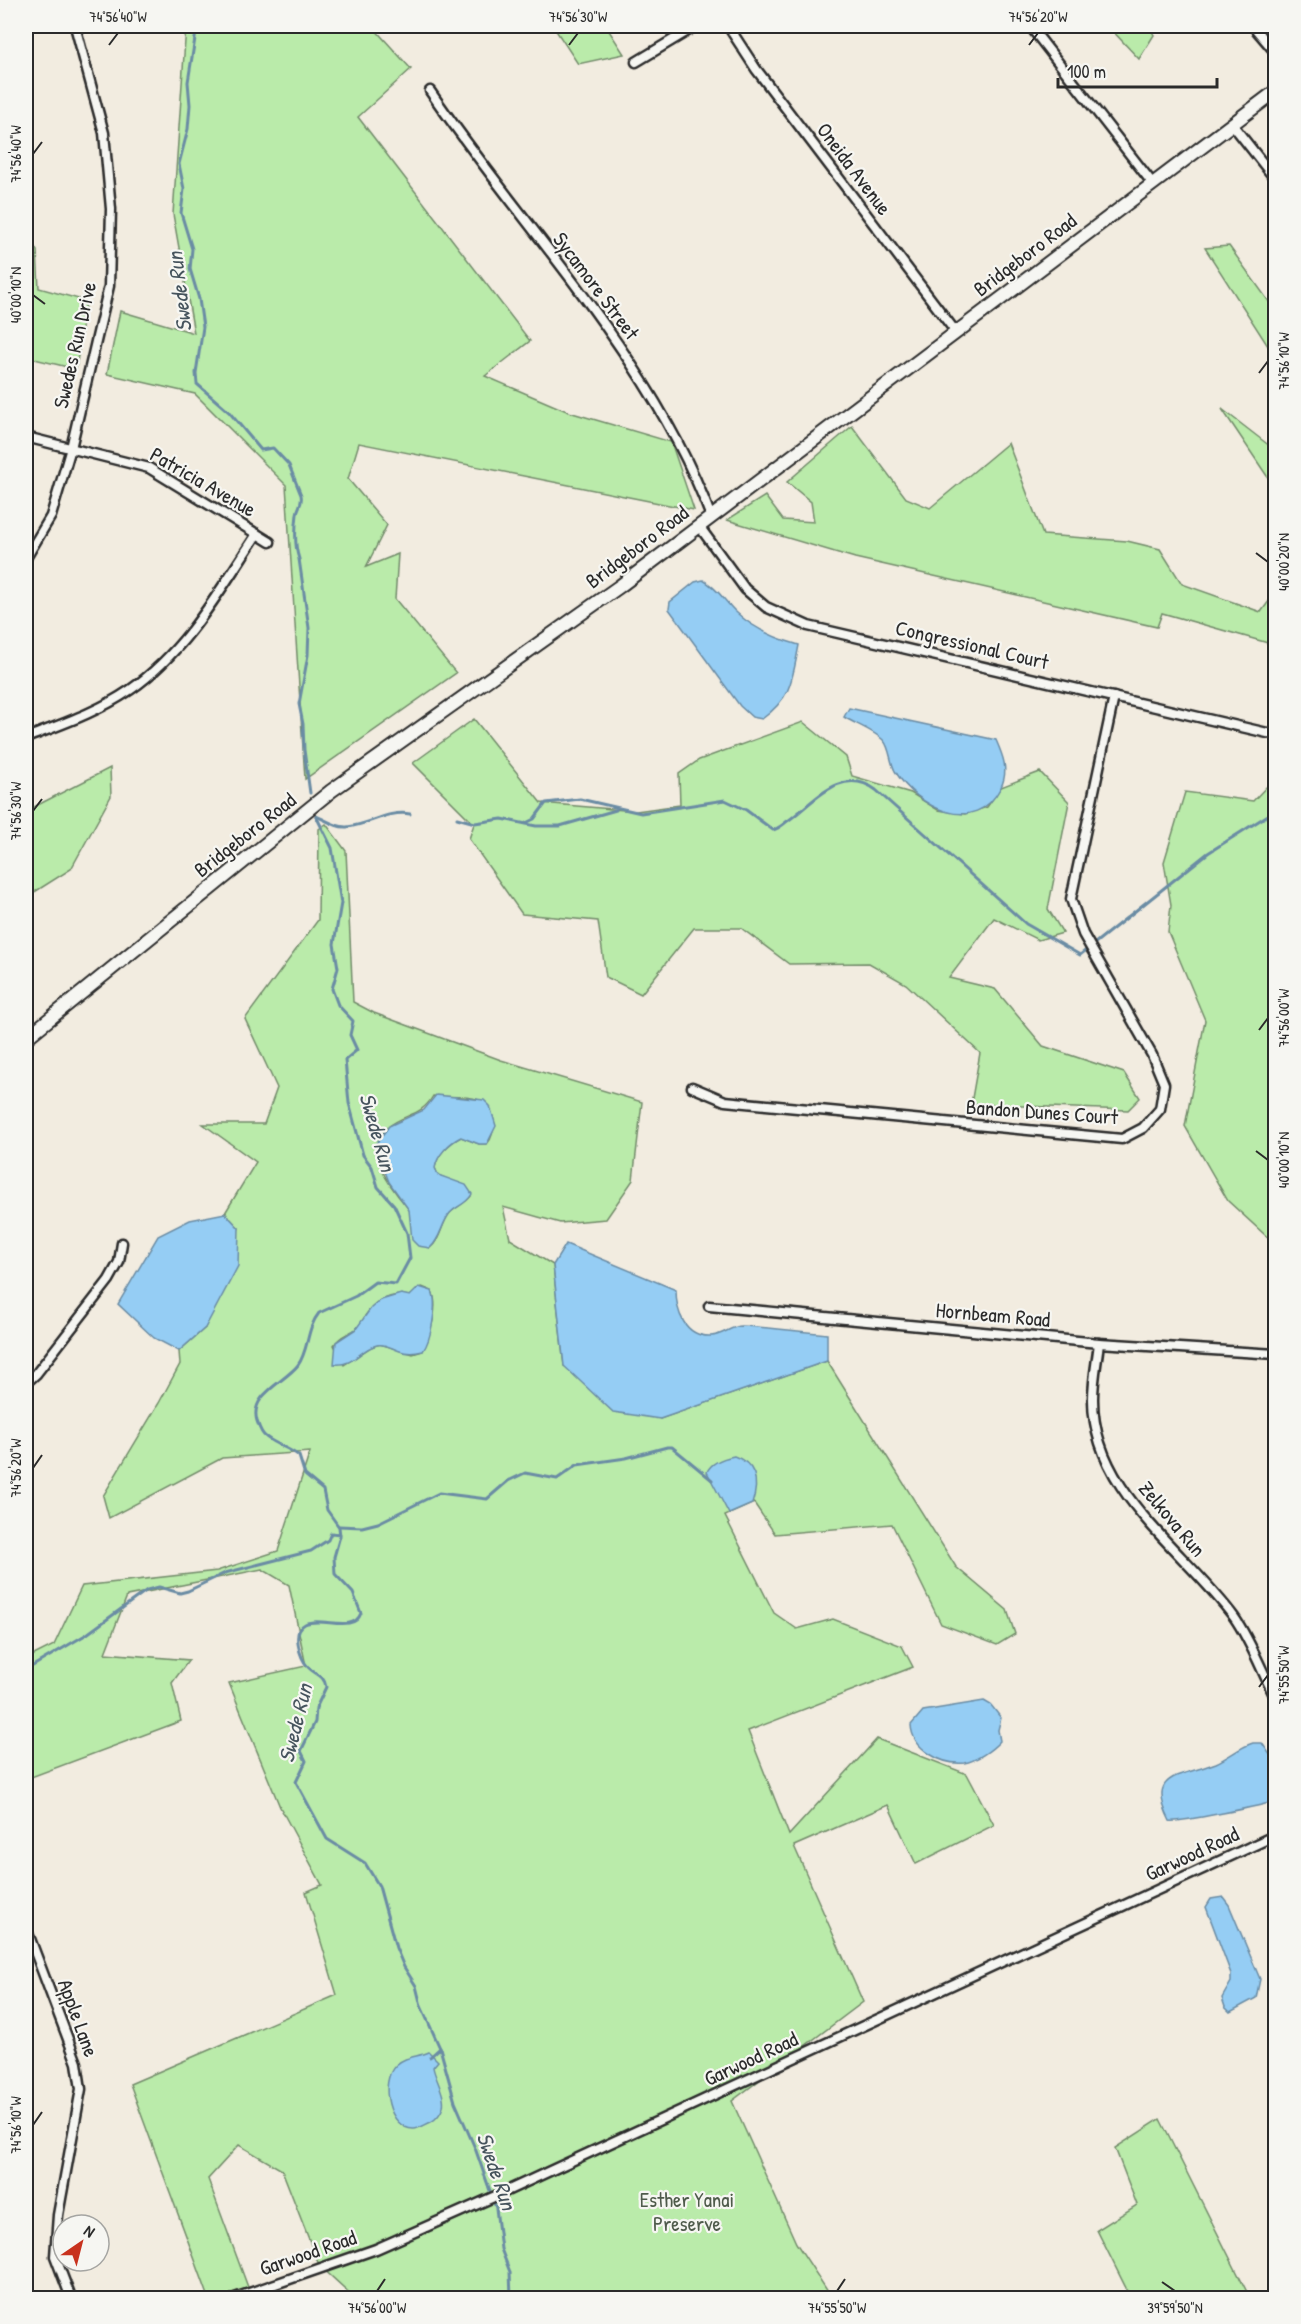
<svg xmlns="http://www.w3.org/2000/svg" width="1301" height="2324" font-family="'Patrick Hand',sans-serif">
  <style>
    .green { fill: #baebaa; stroke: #728b6a; stroke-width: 1.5; fill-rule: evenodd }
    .water { fill: #95cdf4; stroke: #6b8ca4; stroke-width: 1.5 }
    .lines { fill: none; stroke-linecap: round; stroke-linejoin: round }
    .stream { stroke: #6b8ca4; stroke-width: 3 }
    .street-casing { stroke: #2b2b2b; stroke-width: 13 }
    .secondary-casing { stroke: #2b2b2b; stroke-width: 16 }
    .street { stroke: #f6f6f2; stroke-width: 8 }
    .secondary { stroke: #f6f6f2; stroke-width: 12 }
    .ticks { fill: none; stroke: #2b2b2b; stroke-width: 2 }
    .labels { text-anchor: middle; stroke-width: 4.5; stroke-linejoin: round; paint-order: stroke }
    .street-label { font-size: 21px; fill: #2b2b2b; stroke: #f6f6f2 }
    .park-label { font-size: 21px; fill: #4f5b4b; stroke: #f6f6f2 }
    .water-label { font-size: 22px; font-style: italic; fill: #46545d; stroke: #f6f6f2 }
    .neatline { fill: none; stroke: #2b2b2b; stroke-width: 2 }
    .ticks-label { font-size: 15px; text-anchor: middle; fill: #2b2b2b }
  </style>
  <rect width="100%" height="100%" fill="#f2ece0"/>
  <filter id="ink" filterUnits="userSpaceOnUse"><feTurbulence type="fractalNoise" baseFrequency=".0167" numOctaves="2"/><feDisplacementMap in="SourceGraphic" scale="12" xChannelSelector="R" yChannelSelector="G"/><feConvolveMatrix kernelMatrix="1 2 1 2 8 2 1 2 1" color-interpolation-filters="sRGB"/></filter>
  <g filter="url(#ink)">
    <!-- green -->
    <g class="green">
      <polygon points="186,26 372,26 411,69 358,117 530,341 485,376 569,412 671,442 694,510 359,443 348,479 387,525 366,567 398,554 395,599 456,673 305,779 286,485 195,394 107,374 120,311 194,333 173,214"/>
      <polygon points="553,26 606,26 624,54 578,64"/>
      <polygon points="1108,26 1149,26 1154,35 1139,59"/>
      <polygon points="26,232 37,251 39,288 86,301 76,369 26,357"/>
      <polygon points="1229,246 1275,310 1275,357 1205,248"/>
      <polygon points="1222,409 1275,450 1275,488"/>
      <polygon points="852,426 906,498 930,508 1008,443 1043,535 1127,541 1160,549 1182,584 1261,612 1275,593 1275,645 1162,613 1157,627 855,558 727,520 765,496 783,520 814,522 811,502 787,482"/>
      <polygon points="474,719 541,803 636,811 680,805 679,774 699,760 803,722 846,757 852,776 911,793 938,810 965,814 987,807 1001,787 1040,772 1069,802 1048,909 1063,933 1038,940 994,918 949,978 995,989 1043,1046 1124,1073 1140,1098 1128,1110 971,1104 980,1053 906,984 869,963 789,964 741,928 694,928 641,994 606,977 598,921 522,914 469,839 474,824 413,763"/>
      <polygon points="110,768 111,796 71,869 33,893 26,887 26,811"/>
      <polygon points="1275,781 1276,781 1275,1244 1228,1201 1185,1126 1205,1020 1168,932 1171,905 1164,862 1185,792 1253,801 1271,782"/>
      <path d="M 326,824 L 346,851 L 353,1002 L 374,1013 L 501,1060 L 642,1102 L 633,1180 L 606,1219 L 560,1223 L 503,1207 L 510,1239 L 553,1265 L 564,1366 L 660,1419 L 827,1361 L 956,1567 L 1007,1610 L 1015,1634 L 997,1645 L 941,1624 L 892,1524 L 775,1534 L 754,1503 L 725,1516 L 774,1613 L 797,1629 L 833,1619 L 902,1646 L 913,1667 L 748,1731 L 789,1835 L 877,1739 L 967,1774 L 994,1825 L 916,1864 L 888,1805 L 794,1846 L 863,2002 L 732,2101 L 796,2243 L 832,2298 L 355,2298 L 319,2265 L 282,2170 L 239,2145 L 208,2179 L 252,2298 L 209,2298 L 130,2084 L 337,1995 L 306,1892 L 322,1885 L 280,1807 L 229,1683 L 306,1666 L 289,1585 L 262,1569 L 127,1596 L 105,1653 L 189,1660 L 172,1683 L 181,1721 L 26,1779 L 26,1659 L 54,1645 L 82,1586 L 217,1571 L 278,1551 L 310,1452 L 222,1458 L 109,1518 L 103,1496 L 159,1403 L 180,1364 L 179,1351 L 205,1328 L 239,1228 L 225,1213 L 256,1162 L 203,1124 L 264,1124 L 277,1088 L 245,1019 L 318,920 L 319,829 ZM 433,1096 C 456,1098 493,1090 493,1122 C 494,1130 492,1139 487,1144 L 479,1144 L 461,1137 C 449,1143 437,1155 435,1168 L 438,1175 L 460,1185 L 471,1196 C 465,1204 455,1207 449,1214 C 441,1225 441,1239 430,1248 C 422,1235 416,1218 407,1207 C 390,1187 361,1149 388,1127 C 405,1113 421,1117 433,1096 ZM 422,1287 L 432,1291 C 440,1309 429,1334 423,1351 L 413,1354 L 380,1344 L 371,1347 L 344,1365 L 334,1345 C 340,1335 348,1335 357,1328 C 361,1326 363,1320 365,1316 C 376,1300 391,1293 410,1296 Z"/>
      <polygon points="1160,2119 1250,2298 1131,2298 1097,2230 1137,2205 1115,2148"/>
    </g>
    <!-- water -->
    <g class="water">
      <path d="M 703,580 C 718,588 725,602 737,613 C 753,628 778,639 799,645 C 792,680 792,697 762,719 L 752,717 L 740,706 L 669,609 L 670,602 L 695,582 Z"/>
      <path d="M 849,708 L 996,740 C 1003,756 1009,770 1001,787 C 975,838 917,807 895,771 C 890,762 890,748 884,741 C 875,731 855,724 844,717 Z"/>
      <path d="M 436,1095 L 484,1100 L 490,1106 L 496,1126 L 487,1144 L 479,1144 L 461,1137 C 449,1143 437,1155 435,1168 L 438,1175 L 466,1185 L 472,1194 C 466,1205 457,1205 450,1213 C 441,1224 441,1238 430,1248 L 418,1246 L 412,1240 L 409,1210 L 389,1182 L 375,1145 L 389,1126 L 424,1110 Z"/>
      <polygon points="225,1213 239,1228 238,1266 205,1328 179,1351 154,1338 118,1304 158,1236 190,1220"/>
      <path d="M 566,1244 L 676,1290 C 676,1311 684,1337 711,1336 C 722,1336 731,1326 742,1326 C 770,1327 799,1332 827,1334 L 827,1361 L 660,1419 L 613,1412 L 564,1366 L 553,1265 Z"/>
      <path d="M 419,1287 L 432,1291 C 438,1304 431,1340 423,1351 C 397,1358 391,1342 377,1345 C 360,1349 353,1367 334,1364 L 336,1342 L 356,1329 L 371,1308 L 381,1300 L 401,1294 L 410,1296 Z"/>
      <path d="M 734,1456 C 757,1464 759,1483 752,1504 L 729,1514 L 707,1472 C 711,1462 724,1458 734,1456 Z"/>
      <path d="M 984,1701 L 991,1705 L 1001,1718 L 998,1730 L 1000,1741 C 992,1750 976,1761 964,1763 C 941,1765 912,1749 911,1725 L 923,1711 Z"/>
      <path d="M 1253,1743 L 1262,1743 L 1275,1762 L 1275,1801 C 1266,1805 1177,1823 1170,1821 C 1145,1772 1182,1777 1216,1763 C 1229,1757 1240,1747 1253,1743 Z"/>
      <polygon points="1223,1897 1229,1905 1260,1979 1256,1998 1230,2012 1225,2007 1222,1998 1231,1982 1231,1974 1206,1907 1211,1899"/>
      <path d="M 429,2052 L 438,2061 L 433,2067 C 435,2079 446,2095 443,2107 C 441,2113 436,2119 431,2122 C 426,2124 419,2129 414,2129 C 389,2130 378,2082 396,2065 C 405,2056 418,2057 429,2052 Z"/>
    </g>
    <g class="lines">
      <!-- stream -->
      <g class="stream">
        <path d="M 197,26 L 188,82 L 190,105 L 188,129 L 179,164 L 184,189 L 181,213 L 192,249 L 190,269 L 199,299 L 203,327 L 196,373 L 197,384 L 229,412 L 261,450 L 273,448 L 289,465 L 301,495 C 303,504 298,506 297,514 C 295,530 294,545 299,559 L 309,628 L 308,655 L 299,704 L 303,724 L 304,750 L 310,793"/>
        <path d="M 316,816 L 332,848 L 341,903 L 334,944 L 338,968 L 332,989 L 338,1005 L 353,1021 L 350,1035 L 357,1050 L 345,1060 L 349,1103 L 363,1155 L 372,1167 L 378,1187 L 394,1205 L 407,1233 L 410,1258 L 396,1284 L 375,1282 L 356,1296 L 319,1313 C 306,1329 309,1350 298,1365 C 285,1382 249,1395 257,1421 C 259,1427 261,1434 266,1437 C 276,1445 289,1448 299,1456 L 305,1475 L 323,1490 L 327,1510 L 339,1527 L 340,1536 L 334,1557 L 335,1574 L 353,1593 L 361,1613 C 354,1634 321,1616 305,1624 C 291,1631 300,1658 308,1667 C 315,1675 324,1674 326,1687 L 316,1708 L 315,1722 L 301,1751 L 306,1761 L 296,1782 L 327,1839 L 365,1863 L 379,1886 L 396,1948 L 404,1967 L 416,1986 L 421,2006 L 440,2048 L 455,2102 L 475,2148 L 496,2208 L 501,2249 L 510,2272 L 511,2298"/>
        <path d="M 316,816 C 326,820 337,828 347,827 C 369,825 388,810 410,814"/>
        <polyline points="457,818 475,823 502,819 536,826 560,826 616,810"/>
        <path d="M 526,823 L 534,819 L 546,803 L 580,799 L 641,813 L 725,800 L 746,810 L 773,830 C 780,828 783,824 789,820 C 815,801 842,765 876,790 L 1026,924 L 1080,955 L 1208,853 L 1276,810"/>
        <polyline points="339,1526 362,1527 378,1523 439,1493 487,1499 508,1481 525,1473 557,1479 577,1465 626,1458 667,1447 672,1447 712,1480"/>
        <polyline points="26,1670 87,1634 147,1590 159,1587 180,1593 188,1591 225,1573 311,1551 328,1540 331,1533 340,1534"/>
        <polyline points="430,2057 440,2048"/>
      </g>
      <!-- street casing -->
      <g class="street-casing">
        <g id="street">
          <polyline points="728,26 756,69 955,331"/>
          <polyline points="1030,26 1153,184"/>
          <polyline points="1253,26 1276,53"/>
          <polyline points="636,62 696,26"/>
          <path d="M 430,91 C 524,229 653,359 711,517"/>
          <polyline points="1232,124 1276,180"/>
          <polyline points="26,437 149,468 270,542"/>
          <polyline points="699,526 745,589 766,607 808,626 1276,735"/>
          <polyline points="26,558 51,516 71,448 109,286 111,209 104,133 75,26"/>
          <path d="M 26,738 C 62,724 98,712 130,690 C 186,651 220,590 257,534"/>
          <polyline points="692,1087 725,1101 1122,1139 1143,1128 1160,1109 1164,1084 1152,1055 1083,934 1071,899 1114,697"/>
          <polyline points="709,1306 1099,1343 1276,1354"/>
          <path d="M 1099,1343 C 1097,1361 1093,1380 1093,1398 C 1092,1492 1184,1549 1234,1617 C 1251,1641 1262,1672 1276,1699"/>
          <polyline points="26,1383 36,1374 109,1280 119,1262 122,1243"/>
          <polyline points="26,1928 77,2063 81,2089 58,2215 55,2256 71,2298"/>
          <polyline points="235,2298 376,2249 498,2195 1276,1835"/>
        </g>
      </g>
      <!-- secondary casing -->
      <g class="secondary-casing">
        <polyline id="secondary" points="26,1038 331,791 620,586 1276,91"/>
      </g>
      <!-- street -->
      <use href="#street" class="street"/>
      <!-- secondary -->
      <use href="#secondary" class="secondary"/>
    </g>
  </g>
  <!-- ticks -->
  <path class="ticks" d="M 109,45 L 118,33M 569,45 L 578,33M 1029,45 L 1038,33M 33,154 L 42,142M 33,295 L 45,304M 1259,373 L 1268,361M 1256,553 L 1268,562M 33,811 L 42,799M 1259,1030 L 1268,1018M 1256,1151 L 1268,1160M 33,1468 L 42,1455M 1259,1687 L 1268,1675M 33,2125 L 42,2112M 1162,2282 L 1175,2291M 377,2291 L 385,2279M 837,2291 L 845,2279"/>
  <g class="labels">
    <!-- street labels -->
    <g class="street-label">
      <text transform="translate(854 169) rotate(53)" y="7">Oneida Avenue</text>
      <text transform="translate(1025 255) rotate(-37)" y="7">Bridgeboro Road</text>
      <text transform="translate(596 286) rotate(53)" y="7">Sycamore Street</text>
      <text transform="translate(75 345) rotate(-77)" y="7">Swedes Run Drive</text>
      <text transform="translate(203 482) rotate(30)" y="7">Patricia Avenue</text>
      <text transform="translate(637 547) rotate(-37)" y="7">Bridgeboro Road</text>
      <text transform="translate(972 645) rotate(13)" y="7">Congressional Court</text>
      <text transform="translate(245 835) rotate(-38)" y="7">Bridgeboro Road</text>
      <text transform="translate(1042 1112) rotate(4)" y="7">Bandon Dunes Court</text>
      <text transform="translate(993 1315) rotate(5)" y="7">Hornbeam Road</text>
      <text transform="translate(1172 1519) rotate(50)" y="7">Zelkova Run</text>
      <text transform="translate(1192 1854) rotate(-25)" y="7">Garwood Road</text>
      <text transform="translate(78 2018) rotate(70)" y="7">Apple Lane</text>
      <text transform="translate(751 2059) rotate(-25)" y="7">Garwood Road</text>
      <text transform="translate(308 2253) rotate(-19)" y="7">Garwood Road</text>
    </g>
    <!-- park labels -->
    <g class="park-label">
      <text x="687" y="2207">Esther Yanai<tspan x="687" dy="24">Preserve</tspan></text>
    </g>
    <!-- water labels -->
    <g class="water-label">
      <text transform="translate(179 292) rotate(-97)" y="8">Swede Run</text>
      <text transform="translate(378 1132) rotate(74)" y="8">Swede Run</text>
      <text transform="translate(295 1723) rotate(-76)" y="8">Swede Run</text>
      <text transform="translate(497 2171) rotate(71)" y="8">Swede Run</text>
    </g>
  </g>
  <!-- margin -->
  <rect width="1301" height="2324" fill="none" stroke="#f6f6f2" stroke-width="66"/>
  <!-- north arrow -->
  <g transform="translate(81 2243) rotate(35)"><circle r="28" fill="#f6f6f2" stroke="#a5a5a2" stroke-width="1.5"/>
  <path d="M0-4.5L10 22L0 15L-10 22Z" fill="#c8321e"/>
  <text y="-9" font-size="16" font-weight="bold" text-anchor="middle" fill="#2b2b2b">N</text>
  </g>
  <!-- scale -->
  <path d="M1058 78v9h159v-9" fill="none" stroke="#2b2b2b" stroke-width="3"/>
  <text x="1067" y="78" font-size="18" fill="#2b2b2b" stroke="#f6f6f2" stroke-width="4.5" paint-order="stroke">100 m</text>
  <rect x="33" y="33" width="1235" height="2258" class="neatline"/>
  <g class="ticks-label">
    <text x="118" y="22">74°56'40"W</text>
    <text x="578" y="22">74°56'30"W</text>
    <text x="1038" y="22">74°56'20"W</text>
    <text transform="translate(16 154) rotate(-90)" y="5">74°56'40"W</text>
    <text transform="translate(16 295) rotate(-90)" y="5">40°00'10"N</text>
    <text transform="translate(1284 361) rotate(-90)" y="5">74°56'10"W</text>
    <text transform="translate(1284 562) rotate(-90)" y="5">40°00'20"N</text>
    <text transform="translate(16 811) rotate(-90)" y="5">74°56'30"W</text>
    <text transform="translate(1284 1018) rotate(-90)" y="5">74°56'00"W</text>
    <text transform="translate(1284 1160) rotate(-90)" y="5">40°00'10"N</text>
    <text transform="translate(16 1468) rotate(-90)" y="5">74°56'20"W</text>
    <text transform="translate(1284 1675) rotate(-90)" y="5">74°55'50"W</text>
    <text transform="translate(16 2125) rotate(-90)" y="5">74°56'10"W</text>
    <text x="377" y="2313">74°56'00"W</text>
    <text x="837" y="2313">74°55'50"W</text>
    <text x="1175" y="2313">39°59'50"N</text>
  </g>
</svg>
